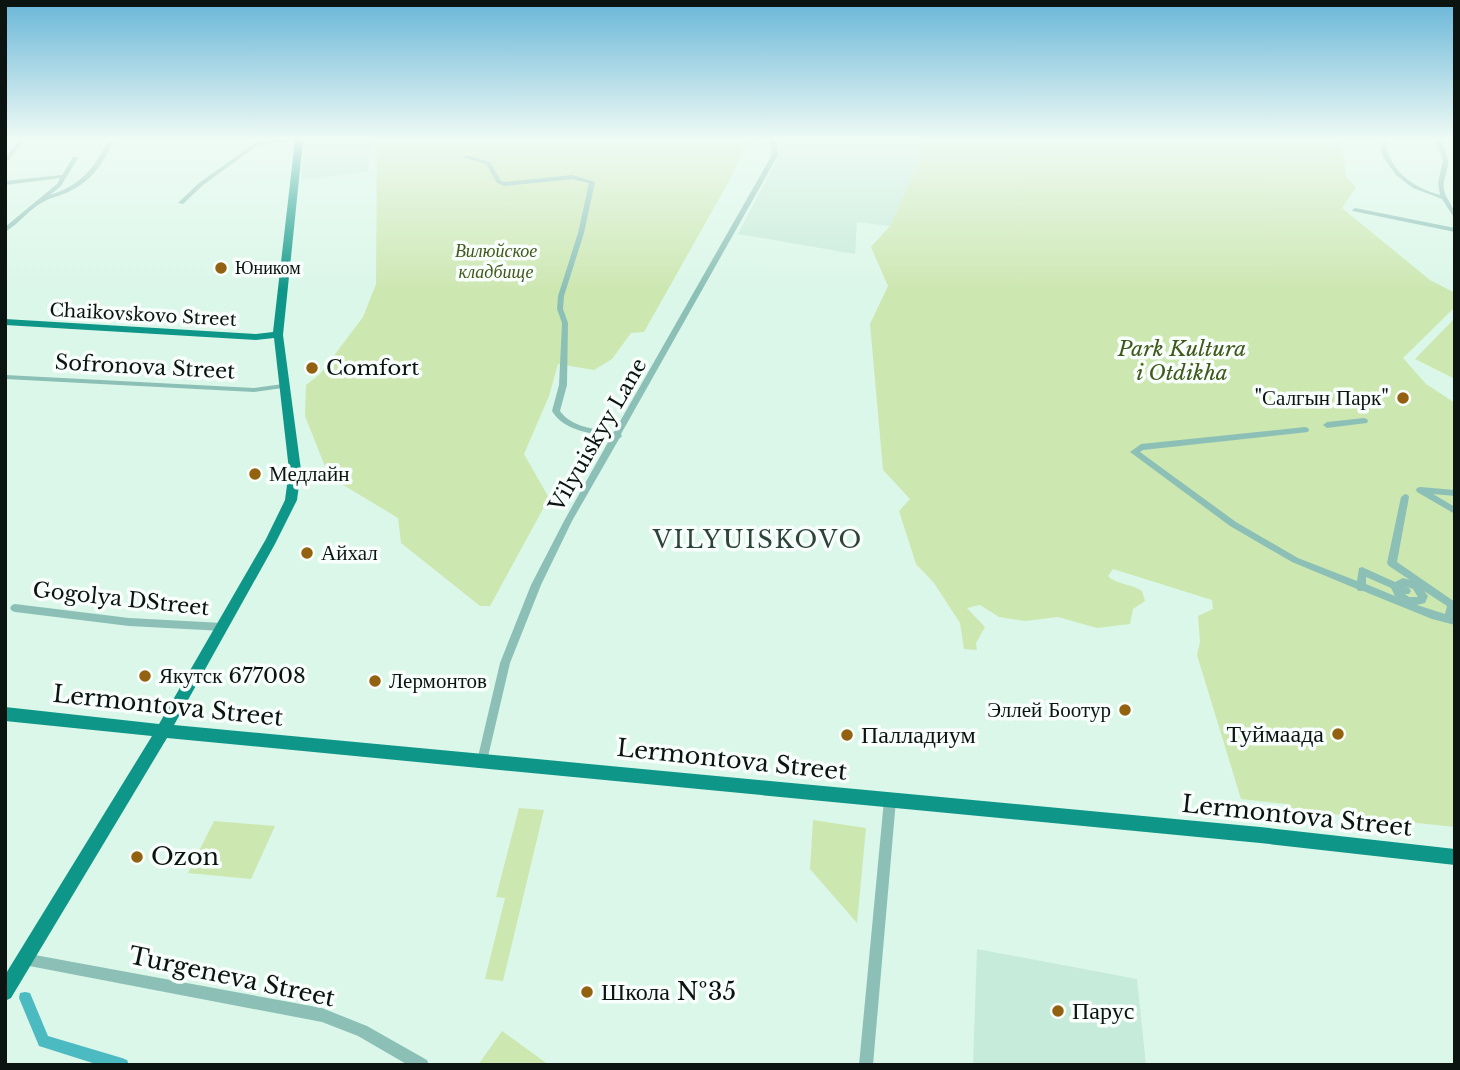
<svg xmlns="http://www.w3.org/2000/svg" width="1460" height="1070" font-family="'Libre Baskerville',serif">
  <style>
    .built { fill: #c7ebda }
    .green { fill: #cde7b1 }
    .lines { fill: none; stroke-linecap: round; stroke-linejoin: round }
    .canal { fill: #4cbac1; fill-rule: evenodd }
    .minor { fill: #8cc0b7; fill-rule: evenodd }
    .major { fill: #0e9688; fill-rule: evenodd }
    .poi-dot { fill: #926210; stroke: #f8fefb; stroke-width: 2.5 }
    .labels { text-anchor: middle; stroke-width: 7; stroke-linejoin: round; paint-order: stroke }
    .far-park-label { font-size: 18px; font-style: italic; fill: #40591b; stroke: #f8fefb }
    .far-poi-label { font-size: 18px; fill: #0b1410; stroke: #f8fefb; text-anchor: start }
    .far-street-label { font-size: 18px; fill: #0b1410; stroke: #f8fefb }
    .park-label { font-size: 21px; font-style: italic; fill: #40591b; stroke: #f8fefb }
    .street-label { font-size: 21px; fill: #0b1410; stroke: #f8fefb }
    .poi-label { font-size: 21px; fill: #0b1410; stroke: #f8fefb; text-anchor: start }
    .quarter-label { font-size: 24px; letter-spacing: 2px; fill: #2d443a; stroke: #f8fefb }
    .near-street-label { font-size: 24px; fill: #0b1410; stroke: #f8fefb }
    .near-poi-label { font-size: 24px; fill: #0b1410; stroke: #f8fefb; text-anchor: start }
  </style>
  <rect width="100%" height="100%" fill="#dbf7e9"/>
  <!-- built -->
  <g class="built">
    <polygon points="304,140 370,140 368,172 301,180"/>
    <polygon points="781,140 910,140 925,148 890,226 857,222 855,254 738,234 778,158"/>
    <polygon points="977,949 1137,979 1146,1065 973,1065"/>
  </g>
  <!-- green -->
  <g class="green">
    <polygon points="377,140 747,140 733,174 644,332 631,333 612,359 594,370 558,364 549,396 524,454 549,498 490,606 480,606 401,543 398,518 340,483 342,474 326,469 305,416 306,385 320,374 363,317 376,284"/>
    <path d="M 910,140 L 1336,140 L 1343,151 L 1346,177 L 1356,187 L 1342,208 L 1430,280 L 1455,293 L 1455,307 L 1403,358 L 1426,384 L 1455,403 L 1455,827 L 1294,810 L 1286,804 L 1241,799 L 1197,655 L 1200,642 L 1198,616 L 1213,609 L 1212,600 L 1113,569 L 1108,576 C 1115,584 1132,584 1142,591 L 1145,601 L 1133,609 L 1130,624 L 1097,628 L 1058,617 L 1025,621 L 999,617 L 980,605 L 967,608 L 985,627 L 976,643 L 977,650 L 964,649 L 960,623 L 934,583 L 916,564 L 899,511 L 910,499 L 883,470 L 870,324 L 888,286 L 871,247 L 890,226 L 925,148 Z"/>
    <polygon points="1455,318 1455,379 1415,359"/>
    <polygon points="519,808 544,810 503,981 485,979 505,898 496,897"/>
    <polygon points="813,820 866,828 857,923 810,869"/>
    <polygon points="214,821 275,826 251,879 188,873"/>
    <polygon points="502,1031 549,1065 478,1065"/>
  </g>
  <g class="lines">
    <!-- canal -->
    <polygon class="canal" points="25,992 30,993 48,1036 122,1058 127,1060 129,1065 99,1065 39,1046 19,998 20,993"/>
    <!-- minor -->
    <g class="minor">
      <polygon points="20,140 25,140 5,164 5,158"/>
      <path d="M 108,140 L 114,140 C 104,163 90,183 66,193 C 59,196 52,197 45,201 C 31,207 19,224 5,232 L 5,227 L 57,184 L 60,178 L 5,185 L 5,181 L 62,175 L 73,157 L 77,157 L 78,158 L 61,186 L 50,195 C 79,186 96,168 108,140 Z"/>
      <polygon points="277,140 294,140 258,145 203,185 183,204 178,203 199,183 255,143"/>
      <path d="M 770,140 L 776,140 L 778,155 L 621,434 L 622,436 L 619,439 L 572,521 L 541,585 L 510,663 L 487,761 L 486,765 L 482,766 L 478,765 L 477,761 L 500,663 L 531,585 L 564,521 L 611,437 C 590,433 564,431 552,411 L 559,385 L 562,323 L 557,309 L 558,296 L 578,233 L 589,183 L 572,179 L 505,186 L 497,183 L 486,164 L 463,157 L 466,155 L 490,162 L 501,181 L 505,182 L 572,175 L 595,182 L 584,233 L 564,296 L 563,309 L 568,323 L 567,385 L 560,411 C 572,428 596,429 614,432 L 772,155 Z"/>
      <path d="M 1386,140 L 1391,140 L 1386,147 C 1393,174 1415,188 1440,195 L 1438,183 L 1443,160 L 1435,140 L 1441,140 C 1443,147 1448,155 1448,162 C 1448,172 1442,180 1444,190 C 1446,200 1455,207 1455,217 L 1453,216 L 1442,199 L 1413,188 L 1396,175 L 1383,157 L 1380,147 Z"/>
      <polygon points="1355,208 1455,228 1455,232 1353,211 1352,210"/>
      <polygon points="5,375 254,388 283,384 287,386 283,388 254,392 5,379"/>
      <polygon points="1364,418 1367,419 1368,421 1367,423 1327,428 1323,425 1327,422"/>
      <path d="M 1305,427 L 1308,428 L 1309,430 L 1308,432 L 1143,450 L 1140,452 L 1236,522 L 1298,558 L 1357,581 L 1359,568 L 1362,567 L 1395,582 L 1403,578 L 1410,580 L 1389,566 L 1387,563 L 1401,497 L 1405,494 L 1408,495 L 1409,497 L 1397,562 L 1455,602 L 1453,617 L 1455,617 L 1455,625 L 1432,619 L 1363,591 L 1358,591 L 1357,589 L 1292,562 L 1230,526 L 1130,452 L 1141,444 ZM 1366,577 L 1391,588 L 1395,596 L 1366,584 ZM 1404,586 L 1413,589 L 1418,597 L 1409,597 L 1405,594 L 1409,594 L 1411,591 L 1409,588 ZM 1424,591 L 1447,606 L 1445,614 L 1417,605 L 1425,603 L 1428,596 Z"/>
      <polygon points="1420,487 1455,490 1455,496 1433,494 1455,507 1455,514 1417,492 1416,490 1417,488"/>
      <polygon points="15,604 129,618 223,623 226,624 228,627 226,630 223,631 129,626 15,612 12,611 10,608 12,605"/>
      <polygon points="890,795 894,796 896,800 873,1065 859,1065 884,800 886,796"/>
      <polygon points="24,953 322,1008 367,1026 427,1060 429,1065 408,1065 358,1036 322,1022 24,965 20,963 18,959 20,955"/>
    </g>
    <!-- major -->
    <polygon class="major" points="295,140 303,140 283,335 301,470 297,500 275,544 174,725 1260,827 1455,849 1455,865 1260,843 167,738 11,998 5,1001 5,975 152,736 5,721 5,707 159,724 266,539 285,500 289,470 274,338 256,340 5,325 5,319 256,334 273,332"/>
  </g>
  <!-- sky -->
  <linearGradient id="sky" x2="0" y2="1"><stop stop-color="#69b6d8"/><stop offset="0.48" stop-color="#effbf5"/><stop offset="1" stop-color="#effbf5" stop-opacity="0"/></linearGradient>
  <rect width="1460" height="290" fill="url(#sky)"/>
  <!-- markers -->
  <g class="poi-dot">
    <circle cx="221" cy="268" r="7"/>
    <circle cx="312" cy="368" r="7"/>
    <circle cx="1403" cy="398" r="7"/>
    <circle cx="255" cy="474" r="7"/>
    <circle cx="307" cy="553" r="7"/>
    <circle cx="145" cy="676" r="7"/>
    <circle cx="375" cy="681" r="7"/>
    <circle cx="1125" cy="710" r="7"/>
    <circle cx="1338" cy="734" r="7"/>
    <circle cx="847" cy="735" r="7"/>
    <circle cx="137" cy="857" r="7"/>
    <circle cx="587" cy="992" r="7"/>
    <circle cx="1058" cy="1011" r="7"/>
  </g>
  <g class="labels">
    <!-- far-park labels -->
    <g class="far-park-label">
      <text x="496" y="257">Вилюйское<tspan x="496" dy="21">кладбище</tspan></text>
    </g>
    <!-- far-poi labels -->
    <g class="far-poi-label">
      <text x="235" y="274">Юником</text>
    </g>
    <!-- far-street labels -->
    <g class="far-street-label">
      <text transform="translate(143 315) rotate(3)" y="6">Chaikovskovo Street</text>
    </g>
    <!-- park labels -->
    <g class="park-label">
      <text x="1182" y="356">Park Kultura<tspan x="1182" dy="24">i Otdikha</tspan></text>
    </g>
    <!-- street labels -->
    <g class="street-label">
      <text transform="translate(145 367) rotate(3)" y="7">Sofronova Street</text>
      <text transform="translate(598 435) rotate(-60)" y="7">Vilyuiskyy Lane</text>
      <text transform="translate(121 599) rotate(6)" y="7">Gogolya DStreet</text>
    </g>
    <!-- poi labels -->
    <g class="poi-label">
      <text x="326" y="375">Comfort</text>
      <text x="1389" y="405" text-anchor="end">"Салгын Парк"</text>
      <text x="269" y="481">Медлайн</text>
      <text x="321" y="560">Айхал</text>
      <text x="159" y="683">Якутск 677008</text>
      <text x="389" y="688">Лермонтов</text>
      <text x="1111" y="717" text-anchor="end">Эллей Боотур</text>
    </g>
    <!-- quarter labels -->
    <g class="quarter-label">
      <text x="758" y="548">VILYUISKOVO</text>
    </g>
    <!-- near-street labels -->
    <g class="near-street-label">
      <text transform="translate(168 706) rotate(6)" y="8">Lermontova Street</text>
      <text transform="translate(732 760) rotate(6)" y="8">Lermontova Street</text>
      <text transform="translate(1297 816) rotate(6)" y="8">Lermontova Street</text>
      <text transform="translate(232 977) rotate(12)" y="8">Turgeneva Street</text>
    </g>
    <!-- near-poi labels -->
    <g class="near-poi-label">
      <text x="1324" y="742" text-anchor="end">Туймаада</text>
      <text x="861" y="743">Палладиум</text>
      <text x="151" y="865">Ozon</text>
      <text x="601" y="1000">Школа №35</text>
      <text x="1072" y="1019">Парус</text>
    </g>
  </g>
  <!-- border -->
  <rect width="1460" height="1070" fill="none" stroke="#0b1410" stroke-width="14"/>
</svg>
